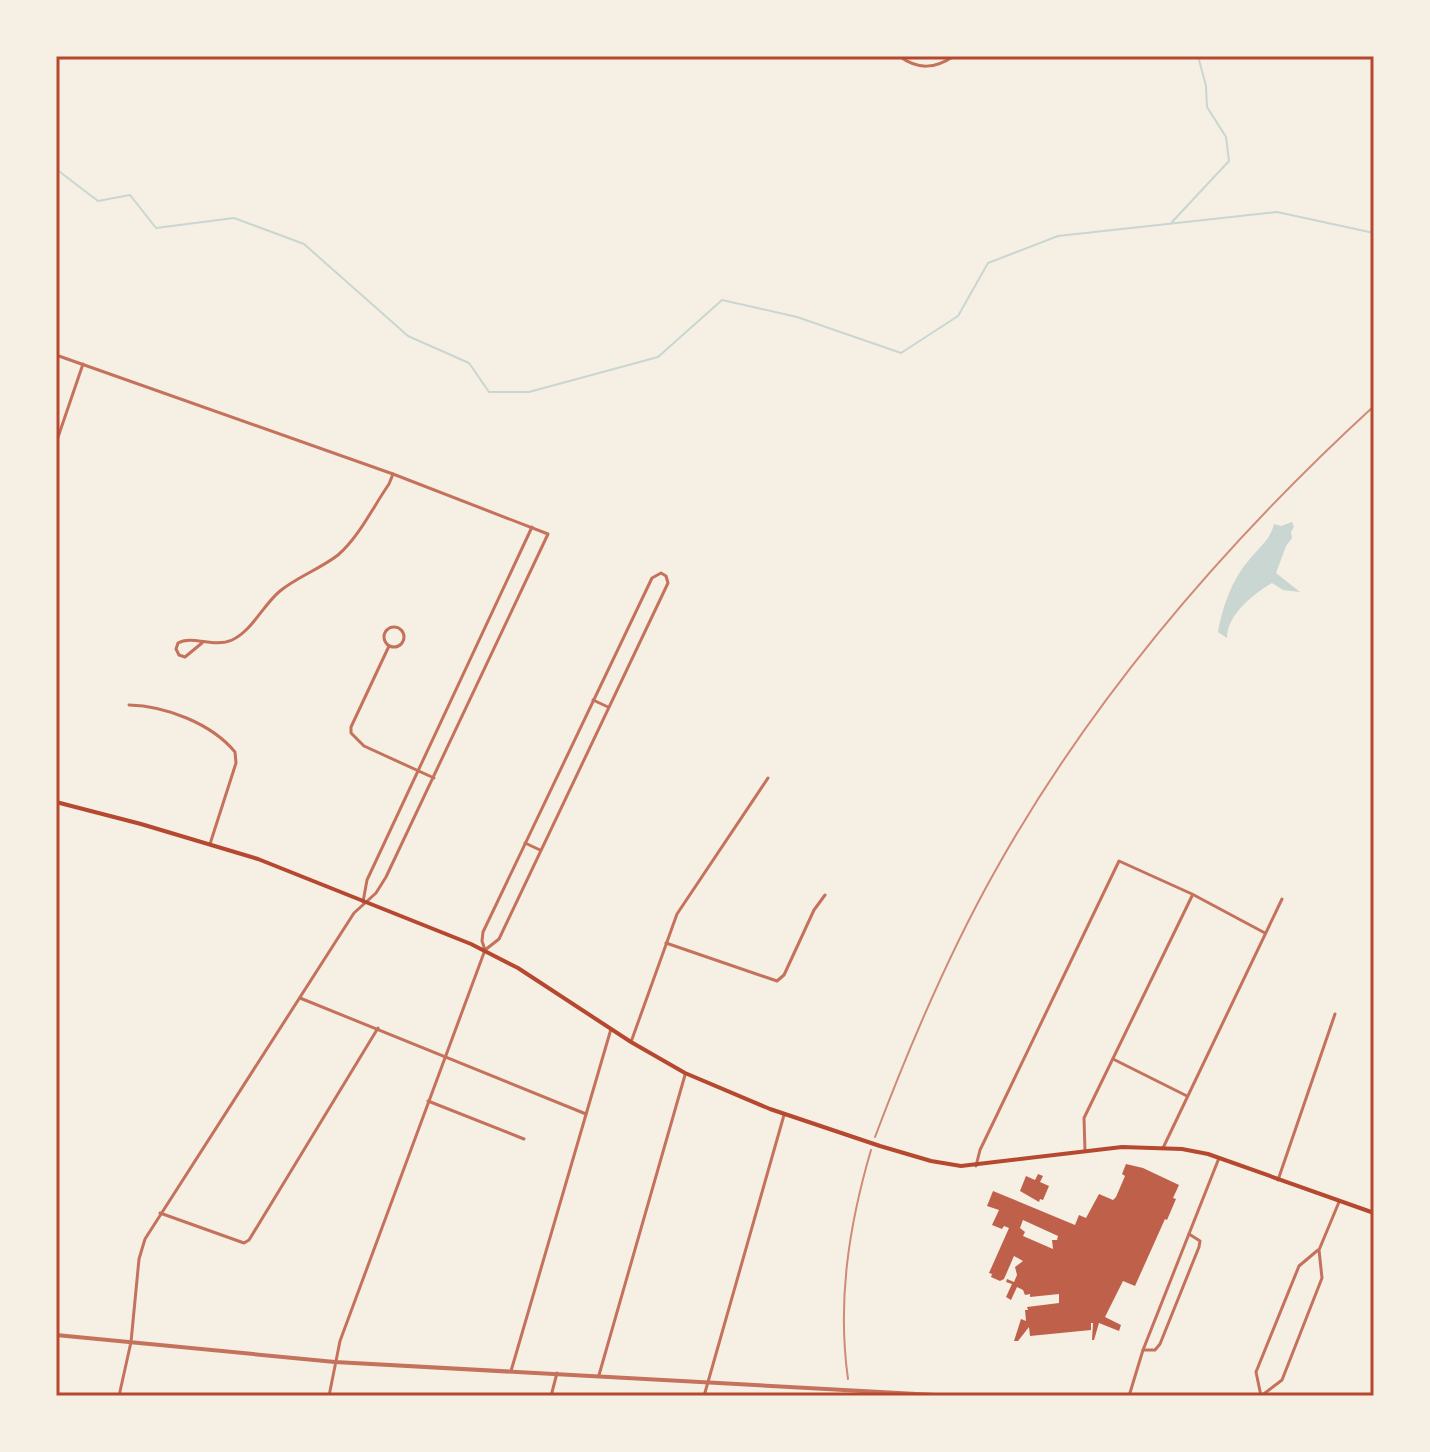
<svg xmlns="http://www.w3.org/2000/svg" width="1430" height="1452" font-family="Barlow,sans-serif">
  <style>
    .water { fill: #c9d6d2 }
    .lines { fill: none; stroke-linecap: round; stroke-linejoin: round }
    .stream { stroke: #c9d6d2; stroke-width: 2 }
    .building { fill: #bf614a; fill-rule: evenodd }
    .minor { stroke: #c5725c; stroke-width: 3 }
    .tertiary { stroke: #c5725c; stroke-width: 4 }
    .secondary { stroke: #b5482f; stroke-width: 4 }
    .rail { stroke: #cf8b77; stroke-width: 2 }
    .neatline { fill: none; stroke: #b5482f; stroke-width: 3 }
  </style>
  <rect width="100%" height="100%" fill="#f6efe4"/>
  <!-- water -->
  <path class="water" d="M 1292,522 L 1294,527 L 1291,532 L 1292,538 L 1286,546 L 1276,573 L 1300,592 L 1283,590 L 1272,583 C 1253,594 1227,615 1227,638 L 1218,632 C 1222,608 1232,579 1249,560 C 1260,546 1270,540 1274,524 L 1281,526 Z"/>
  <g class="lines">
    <!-- stream -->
    <g class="stream">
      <polyline points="56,169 98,201 130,195 156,228 234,218 304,244 408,336 469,363 489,392 529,392 658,357 722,300 797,317 901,353 958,316 988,263 1058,236 1277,212 1374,233"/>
      <polyline points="1172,222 1229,161 1226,137 1207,107 1206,86 1198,56"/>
    </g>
  </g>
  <!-- building -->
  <g class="building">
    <path d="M 1126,1164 L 1143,1168 L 1179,1185 L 1173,1198 L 1176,1199 L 1167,1220 L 1165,1219 L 1135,1286 L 1123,1281 L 1105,1317 L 1121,1325 L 1119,1331 L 1099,1323 L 1094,1340 L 1092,1340 L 1093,1323 L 1091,1323 L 1091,1330 L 1030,1336 L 1029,1327 L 1018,1341 L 1014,1341 L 1021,1319 L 1026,1321 L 1025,1310 L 1028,1310 L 1027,1307 L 1059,1303 L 1059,1294 L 1030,1297 L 1030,1294 L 1025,1295 L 1023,1290 L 1017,1287 L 1011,1300 L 1006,1297 L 1012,1284 L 1006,1282 L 1007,1279 L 1014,1282 L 1017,1275 L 1015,1267 L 1023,1261 L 1014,1256 L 1004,1279 L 1000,1281 L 991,1277 L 992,1274 L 989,1273 L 1009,1228 L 1004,1226 L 1002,1229 L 992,1225 L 999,1210 L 987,1206 L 993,1191 L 1075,1225 L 1079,1215 L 1086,1218 L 1099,1194 L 1113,1200 L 1116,1197 L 1125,1176 L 1122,1174 ZM 1023,1220 L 1058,1236 L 1057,1240 L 1052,1240 L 1053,1249 L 1023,1236 L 1025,1232 L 1020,1228 Z"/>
    <polygon points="1038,1174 1043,1176 1040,1182 1049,1186 1043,1200 1040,1199 1039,1202 1020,1191 1026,1176 1035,1180"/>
  </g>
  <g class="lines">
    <!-- minor -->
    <g class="minor">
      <path d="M 899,56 C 918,70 935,69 954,56"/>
      <polyline points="56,355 393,474 548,534 386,877 376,893 354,913 145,1239 139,1259 131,1342 119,1396"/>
      <polyline points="56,443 83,364"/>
      <circle cx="394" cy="637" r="10"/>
      <path d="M 202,643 L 185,657 L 179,655 L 176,649 L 178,643 C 192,635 214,648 232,640 C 252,631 263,605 280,591 C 297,577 320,569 338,555 C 359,537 373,507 389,484 L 393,474"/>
      <polyline points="389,646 351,727 351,733 364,746 434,778"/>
      <polyline points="593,700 608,707"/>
      <path d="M 129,705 C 165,706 211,723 235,752 L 236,763 L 210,844"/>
      <polyline points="525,843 540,850"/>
      <polyline points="363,902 367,880 532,527"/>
      <polyline points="666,943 777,981 784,975 814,910 825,895"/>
      <polyline points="300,998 586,1114"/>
      <polyline points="631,1042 677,914 768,778"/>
      <polyline points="1113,1059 1187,1096"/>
      <polyline points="428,1101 524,1139"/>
      <polyline points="1163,1148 1282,899"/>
      <polyline points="1085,1151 1084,1118 1192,896"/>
      <polyline points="976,1166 980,1150 1119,861 1192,894 1265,933"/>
      <polyline points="1278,1180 1335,1014"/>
      <polyline points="160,1213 244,1243 249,1240 378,1028"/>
      <polyline points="1143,1350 1155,1350 1160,1344 1199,1247 1200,1241 1189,1234"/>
      <polyline points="511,1371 611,1029"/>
      <polyline points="599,1375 685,1075"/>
      <polyline points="329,1396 340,1341 485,950 482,941 483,932 652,578 661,573 666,576 668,583 499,939 485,950"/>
      <polyline points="551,1396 557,1373"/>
      <polyline points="704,1396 784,1115"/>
      <polyline points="1129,1396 1143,1350 1219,1158"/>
      <polyline points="1261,1396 1282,1380 1322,1278 1319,1250 1339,1202"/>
      <polyline points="1261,1396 1256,1372 1299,1266 1318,1250"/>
    </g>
    <!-- tertiary -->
    <polyline class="tertiary" points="56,1335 335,1362 953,1396"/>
    <!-- secondary -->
    <polyline class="secondary" points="56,802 141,824 258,859 471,944 518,968 631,1042 685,1073 770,1109 880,1146 931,1161 961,1166 1122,1147 1182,1149 1208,1154 1374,1213"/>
    <!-- rail -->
    <g class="rail">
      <path d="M 875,1137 C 909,1047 947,957 994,873 C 1092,697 1226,542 1374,406"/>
      <path d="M 848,1379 C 837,1301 849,1225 871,1150"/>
    </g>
  </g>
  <!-- border -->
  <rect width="1430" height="1452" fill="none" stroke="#f6efe4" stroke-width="116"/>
  <rect x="58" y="58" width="1314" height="1336" class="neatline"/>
</svg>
